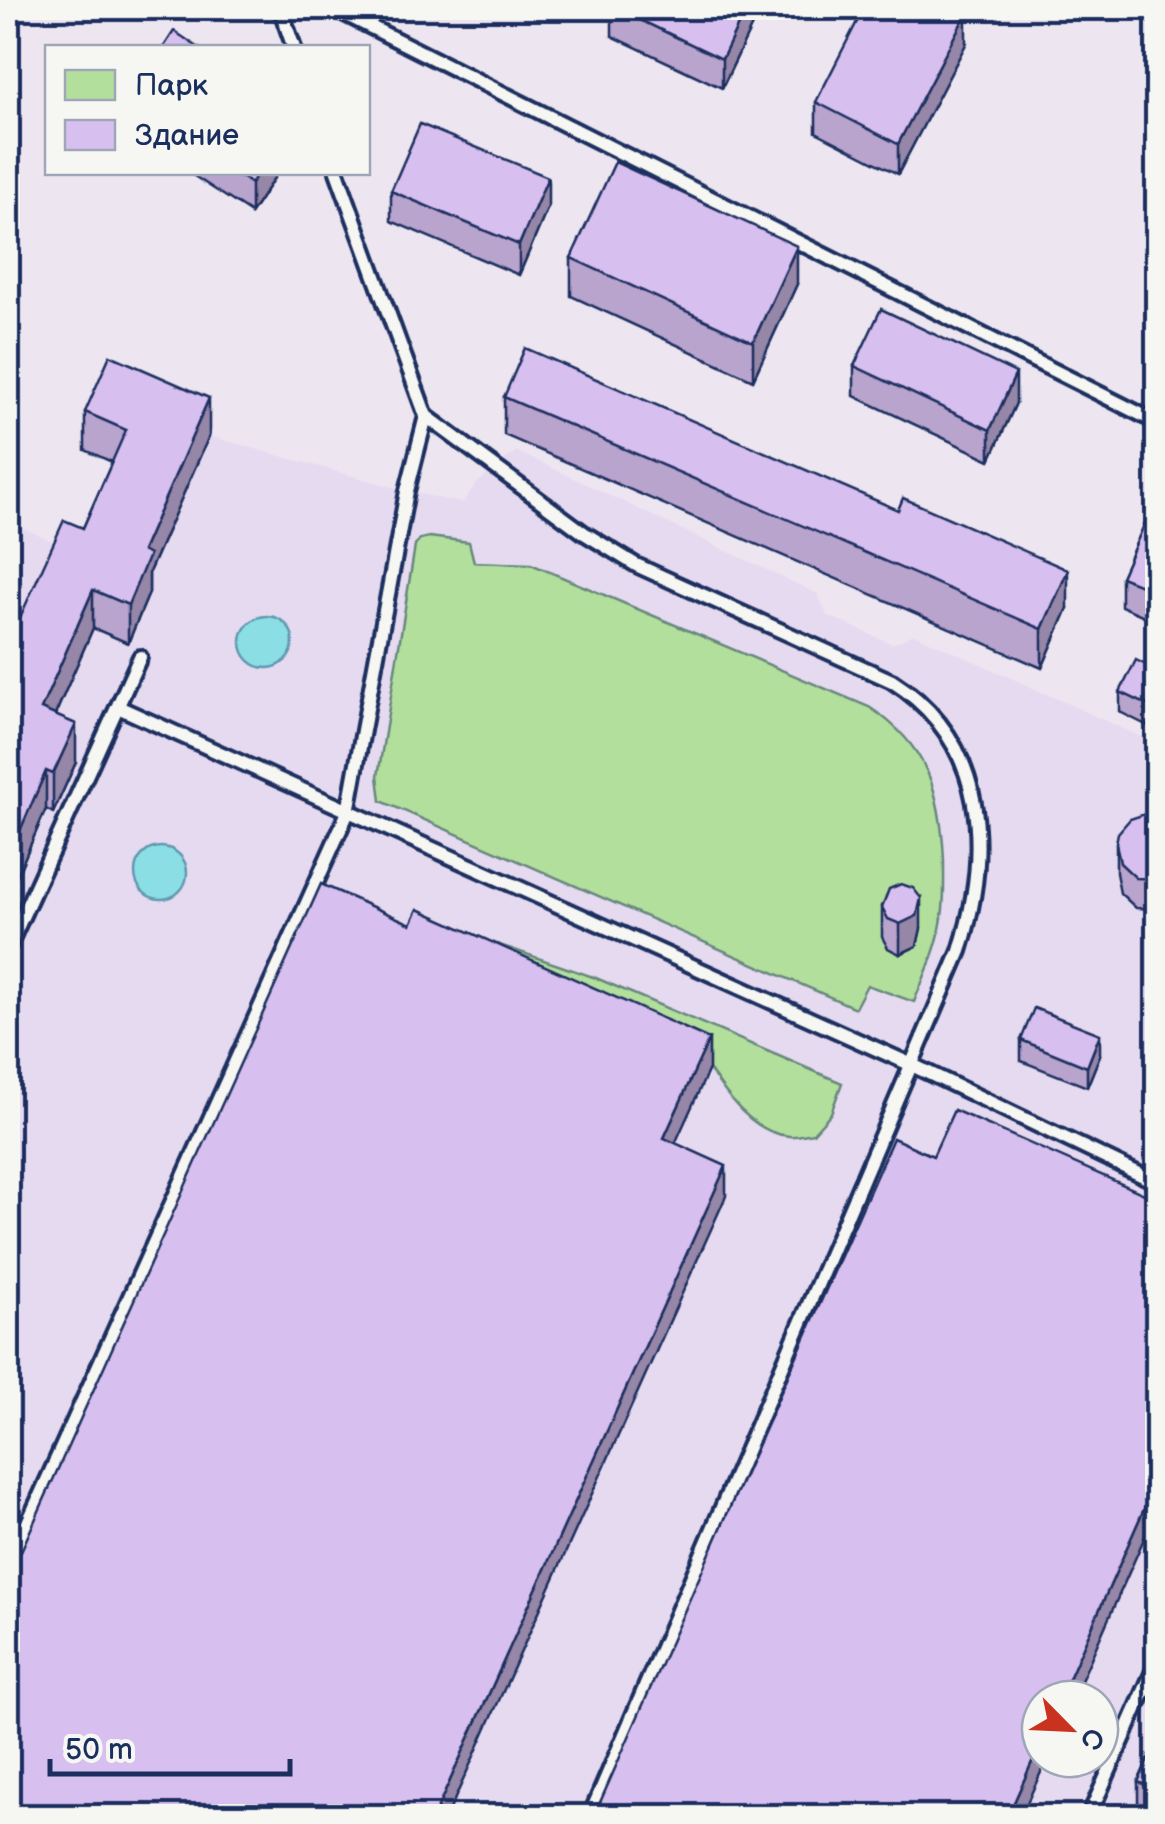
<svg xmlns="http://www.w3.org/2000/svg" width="1165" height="1824" font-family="'Balsamiq Sans',sans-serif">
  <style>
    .built { fill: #e6daf0; fill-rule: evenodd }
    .green { fill: #b3df9d; stroke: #67877e; stroke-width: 2.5 }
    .water { fill: #8cdee5; stroke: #5f98af; stroke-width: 2.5 }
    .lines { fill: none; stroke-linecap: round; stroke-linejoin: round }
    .lane-casing { stroke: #1b2f5e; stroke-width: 20 }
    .lane { stroke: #f6f6f2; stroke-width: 12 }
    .wall { fill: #b9a4ce; stroke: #1b2f5e; stroke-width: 2.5 }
    .shaded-wall { fill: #9686a7; stroke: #1b2f5e; stroke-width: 2.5 }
    .building { fill: #d7bfef; stroke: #1b2f5e; stroke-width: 2.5 }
  </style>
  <rect width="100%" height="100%" fill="#ede6f1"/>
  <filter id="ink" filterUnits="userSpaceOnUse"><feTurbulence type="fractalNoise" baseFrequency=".01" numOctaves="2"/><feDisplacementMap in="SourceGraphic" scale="20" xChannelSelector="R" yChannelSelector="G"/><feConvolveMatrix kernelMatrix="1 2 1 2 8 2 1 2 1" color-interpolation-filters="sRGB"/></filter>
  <g filter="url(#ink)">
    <!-- built -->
    <path class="built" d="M 122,398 L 209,436 L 407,491 L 462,503 L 475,485 L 516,451 L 818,594 L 827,615 L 892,644 L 914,634 L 1157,744 L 1157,1816 L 8,1816 L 8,521 L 50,540 L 64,558 L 126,469 ZM 1040,1699 L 1100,1699 L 1100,1759 L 1040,1759 Z"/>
    <!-- green -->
    <g class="green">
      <path d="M 429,537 L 469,542 L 474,562 L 531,564 L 869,707 C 928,745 941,793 944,860 C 944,883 945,906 940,929 C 935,955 923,979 914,1002 L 867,985 L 855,1008 L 381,801 L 378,776 L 415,546 L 420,539 Z"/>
      <path d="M 497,944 L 596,978 L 842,1083 L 831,1113 L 813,1133 C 806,1134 796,1137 789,1136 C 753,1133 727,1096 709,1069 Z"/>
    </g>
    <!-- water -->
    <g class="water">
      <circle cx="267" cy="642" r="26"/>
      <circle cx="161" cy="873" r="26"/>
    </g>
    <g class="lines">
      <!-- lane casing -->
      <g class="lane-casing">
        <g id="lane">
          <polyline points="280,8 294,48"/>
          <polyline points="333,8 1158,423"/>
          <path d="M 426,416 L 584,533 L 636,565 L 892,681 C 988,742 991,851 960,951 L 590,1816"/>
          <polyline points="118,707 912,1065 1158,1183"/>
          <polyline points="8,948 140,657"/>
          <polyline points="8,1567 348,812 407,491 426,416 337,172"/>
          <polyline points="1089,1816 1158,1660"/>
        </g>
      </g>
      <!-- lane -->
      <use href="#lane" class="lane"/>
    </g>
    <!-- wall -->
    <g class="wall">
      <polygon points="612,8 759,8 759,11 722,88 612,36"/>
      <polygon points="1127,8 1158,8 1158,26 1127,12"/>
      <polygon points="966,44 898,174 816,132 816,102"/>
      <polygon points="188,172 278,172 251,213"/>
      <polygon points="391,191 548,207 519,275 391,221"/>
      <polygon points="571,258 797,284 753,380 571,296"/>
      <polygon points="854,366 1016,403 990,460 854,396"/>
      <polygon points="504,397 898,510 1068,608 1042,668 504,435"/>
      <polygon points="85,412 209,436 149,572 149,593 128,643 93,628 55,715 76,762 53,813 46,809 8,896 8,644 83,528 112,462 85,450"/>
      <polygon points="1158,494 1158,622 1121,606 1121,577"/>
      <polygon points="1158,671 1158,731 1120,712 1120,692"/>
      <polygon points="1158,815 1158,909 1136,908 1120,893 1116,873 1116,843"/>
      <polygon points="882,907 921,928 917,946 900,954 888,948 882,937"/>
      <polygon points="1021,1040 1100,1055 1087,1087 1021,1061"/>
      <polygon points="1158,1737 1158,1816 1138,1816 1138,1782"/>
    </g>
    <!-- shaded-wall -->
    <g class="shaded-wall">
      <polygon points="746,8 759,8 759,11 722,88 722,59"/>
      <polygon points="966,14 966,44 898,174 898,144"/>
      <polygon points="258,172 278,172 251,213 251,184"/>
      <polygon points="548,177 548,207 519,275 519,245"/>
      <polygon points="797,246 797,284 753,380 753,342"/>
      <polygon points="1016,373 1016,403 990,460 990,430"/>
      <polygon points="209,398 209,436 149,572 149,593 128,643 128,605 142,551"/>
      <polygon points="1068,570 1068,608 1042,668 1042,629"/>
      <polygon points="93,590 93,628 41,747 41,709"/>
      <polygon points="76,724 76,762 53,813 53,774"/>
      <polygon points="46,771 46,809 8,896 8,858"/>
      <polygon points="921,898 921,928 917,946 900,954 900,924"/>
      <polygon points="1100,1034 1100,1055 1087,1087 1087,1067"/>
      <polygon points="709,1039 709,1069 664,1168 664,1138"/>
      <polygon points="726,1166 726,1196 447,1816 434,1816"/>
      <polygon points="1158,1477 1158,1507 1073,1699 1060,1699"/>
      <polygon points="1040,1744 1040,1759 1047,1759 1021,1816 1008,1816"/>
    </g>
    <!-- building -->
    <g class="building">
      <polygon points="615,8 746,8 722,59"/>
      <polygon points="864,8 954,8 966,14 898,144 816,102"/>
      <polygon points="174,31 199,48 163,48"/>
      <polygon points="420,124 548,177 519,245 391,191"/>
      <polygon points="615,162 797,246 753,342 571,258"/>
      <polygon points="234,172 258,172 251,184"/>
      <polygon points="881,309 1016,373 990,430 854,366"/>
      <polygon points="525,348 898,510 903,498 1068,570 1042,629 504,397"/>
      <polygon points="110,355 209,398 142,551 149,555 128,605 93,590 41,709 76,724 53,774 46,771 8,858 8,644 64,520 83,528 126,430 85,412"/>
      <polygon points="1158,494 1158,592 1121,577"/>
      <polygon points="1136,660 1158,671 1158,710 1120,692"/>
      <polygon points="1148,813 1158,815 1158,879 1136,878 1120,863 1116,843 1118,833 1130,819"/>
      <polygon points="321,884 411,924 418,909 709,1039 664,1138 726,1166 434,1816 8,1816 8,1580"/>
      <polygon points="901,884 913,888 921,898 917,916 900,924 888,919 882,907 889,889"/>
      <polygon points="1034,1008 1100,1034 1087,1067 1021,1040"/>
      <polygon points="954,1110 1158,1200 1158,1477 1060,1699 1040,1699 1040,1744 1008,1816 594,1816 893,1138 933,1156"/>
      <polygon points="1158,1737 1158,1790 1138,1782"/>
    </g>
  </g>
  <!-- margin -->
  <rect width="1165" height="1824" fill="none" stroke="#f6f6f2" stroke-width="40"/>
  <rect x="20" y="20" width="1125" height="1784" fill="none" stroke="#1b2f5e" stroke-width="4" filter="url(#ink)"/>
  <!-- legend -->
  <rect x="45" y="45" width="325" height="130" fill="#f6f6f2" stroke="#9ea6b7" stroke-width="2.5"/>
  <rect x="65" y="70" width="50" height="30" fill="#b3df9d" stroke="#9ea6b7" stroke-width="2.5"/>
  <text x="135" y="95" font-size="30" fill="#1b2f5e">Парк</text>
  <rect x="65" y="120" width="50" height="30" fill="#d7bfef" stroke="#9ea6b7" stroke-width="2.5"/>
  <text x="135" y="145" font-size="30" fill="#1b2f5e">Здание</text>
  <!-- north arrow -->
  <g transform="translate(1070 1729) rotate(114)"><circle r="48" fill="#f6f6f2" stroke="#9ea6b7" stroke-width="2.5"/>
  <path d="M0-8L18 38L0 25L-18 38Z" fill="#c8321e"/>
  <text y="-15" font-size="28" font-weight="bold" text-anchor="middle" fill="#1b2f5e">С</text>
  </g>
  <!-- scale -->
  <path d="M50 1759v15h240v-15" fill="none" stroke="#1b2f5e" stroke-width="5"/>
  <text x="65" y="1759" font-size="30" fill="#1b2f5e" stroke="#f6f6f2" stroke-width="8" paint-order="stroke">50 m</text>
</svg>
